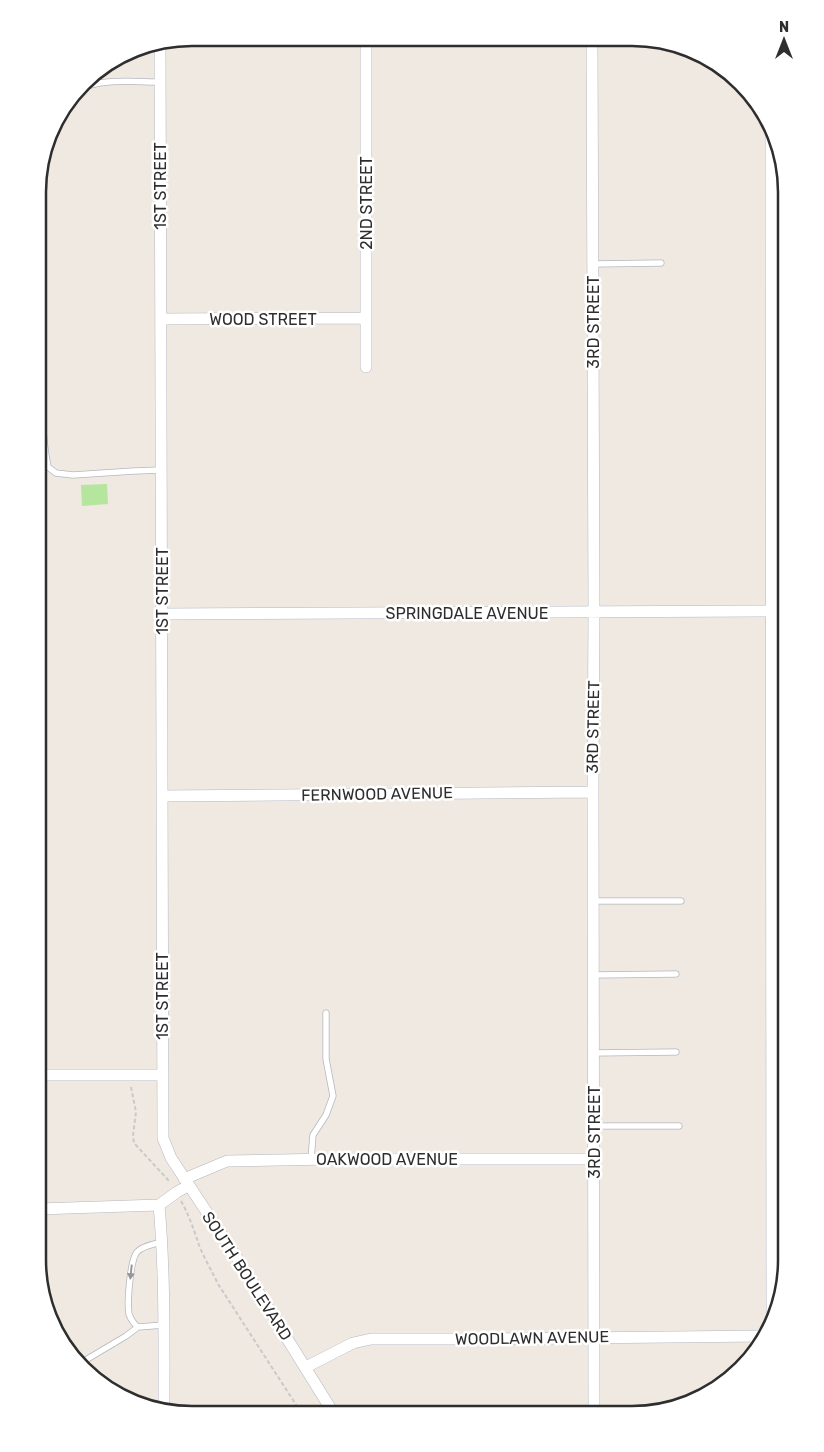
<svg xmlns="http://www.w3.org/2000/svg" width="824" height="1452" font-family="Rubik,sans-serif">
  <rect width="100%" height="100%" fill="#efe9e1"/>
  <!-- green -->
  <path fill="#b6e59e" d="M107,484L108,504L82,506L81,485Z"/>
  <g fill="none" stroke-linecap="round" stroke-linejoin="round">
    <!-- service casing -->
    <g stroke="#b4b7c1" stroke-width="7">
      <path id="service" d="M80,89C101,78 137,82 160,82
        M593,264L661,263
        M39,334L42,341C42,381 40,428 48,467L56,473L73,475L134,471L161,470
        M593,901H681
        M593,975L676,974
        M593,1053L676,1052
        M593,1126H679
        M311,1159L313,1135L326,1115L333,1096L326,1059V1013
        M138,1327C134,1324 131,1320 129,1314C127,1304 130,1260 137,1252C142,1246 154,1244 162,1242
        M84,1361L126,1336L138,1327L164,1325"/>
    </g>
    <!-- minor casing -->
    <g stroke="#b4b7c1" stroke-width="12">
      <path id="minor" d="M366,39V367
        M592,40L594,612L593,792L594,1414
        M160,44L163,1138L171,1158L237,1258L334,1414
        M161,319L366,318
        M774,390L786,389
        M162,614L773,611
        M162,796L593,792
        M38,1075H163
        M184,1179L227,1161L330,1159H594
        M159,1205C165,1273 164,1341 164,1410
        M38,1209L159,1205L177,1192L188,1186
        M306,1367L353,1343L371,1339H474L765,1336"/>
    </g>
    <!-- tertiary casing -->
    <g stroke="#b4b7c1" stroke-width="16">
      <path id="tertiary" d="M773,135L774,1320"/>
    </g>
    <!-- path -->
    <path stroke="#c9c9c9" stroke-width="2" stroke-dasharray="4 2.5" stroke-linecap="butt" d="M131,1087L136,1112L133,1136L134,1143L170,1182
      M181,1201C189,1215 194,1230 199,1245C204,1258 212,1271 218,1284L302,1414"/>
    <!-- service -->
    <use href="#service" stroke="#fff" stroke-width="5.5"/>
    <!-- minor -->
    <use href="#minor" stroke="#fff" stroke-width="11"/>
    <!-- tertiary -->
    <use href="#tertiary" stroke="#fff" stroke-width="15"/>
  </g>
  <!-- one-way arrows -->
  <defs><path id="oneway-solid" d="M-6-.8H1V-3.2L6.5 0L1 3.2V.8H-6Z" transform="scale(1.25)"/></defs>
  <use fill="#969696" href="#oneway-solid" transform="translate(131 1272) rotate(96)"/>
  <g text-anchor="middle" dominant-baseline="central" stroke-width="5" stroke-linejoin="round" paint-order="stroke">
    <!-- street labels -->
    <g font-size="16" fill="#2e2e2e" stroke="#fff">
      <text transform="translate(160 186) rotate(-90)">1ST STREET</text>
      <text transform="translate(366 203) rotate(-90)">2ND STREET</text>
      <text x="263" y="319">WOOD STREET</text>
      <text transform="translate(593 322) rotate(-90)">3RD STREET</text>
      <text transform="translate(162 591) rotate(-90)">1ST STREET</text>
      <text x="467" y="613">SPRINGDALE AVENUE</text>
      <text transform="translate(593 727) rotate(-89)">3RD STREET</text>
      <text transform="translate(377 794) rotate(-1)">FERNWOOD AVENUE</text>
      <text transform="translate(162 996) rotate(-90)">1ST STREET</text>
      <text transform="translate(594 1132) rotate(-90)">3RD STREET</text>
      <text x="387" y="1159">OAKWOOD AVENUE</text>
      <text transform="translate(247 1276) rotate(57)">SOUTH BOULEVARD</text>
      <text transform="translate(532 1338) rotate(-1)">WOODLAWN AVENUE</text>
    </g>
  </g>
  <!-- crop -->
  <path d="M0 0H824V1452H0ZM192 46H632A146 146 0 0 1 778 192V1260A146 146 0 0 1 632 1406H192A146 146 0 0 1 46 1260V192A146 146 0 0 1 192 46Z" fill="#fff" fill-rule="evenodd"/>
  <path fill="none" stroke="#2e2e2e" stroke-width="2.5" d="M192 46H632A146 146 0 0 1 778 192V1260A146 146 0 0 1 632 1406H192A146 146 0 0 1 46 1260V192A146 146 0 0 1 192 46Z"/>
  <!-- north arrow -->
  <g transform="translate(784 40)" stroke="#ffffff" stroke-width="4" paint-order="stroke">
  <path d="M0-4L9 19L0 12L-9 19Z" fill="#2e2e2e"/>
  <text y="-8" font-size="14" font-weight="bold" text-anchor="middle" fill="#2e2e2e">N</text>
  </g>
</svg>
